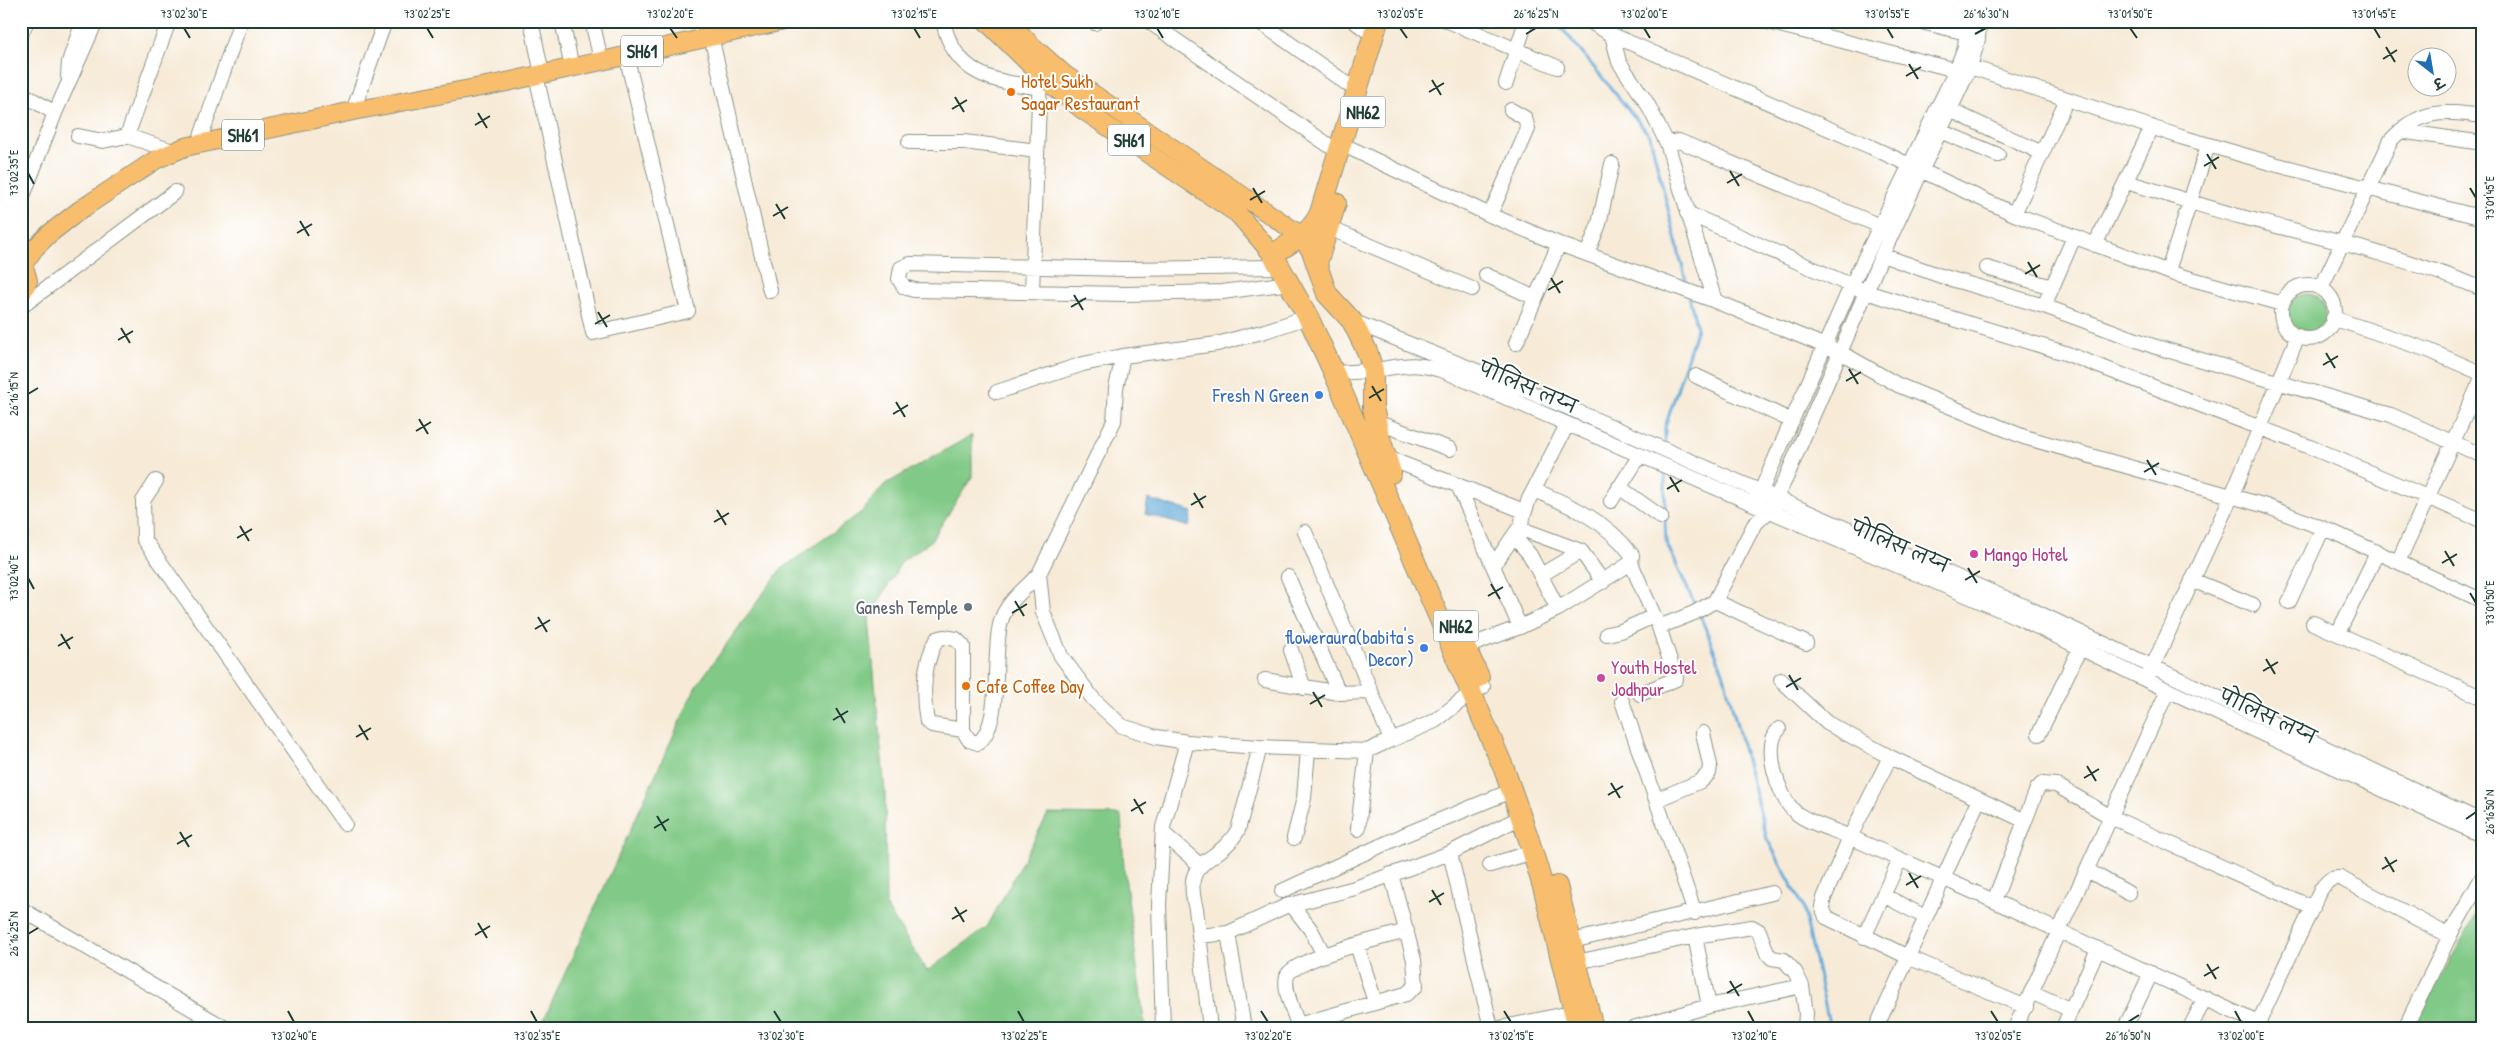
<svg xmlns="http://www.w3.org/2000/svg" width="2504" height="1049" font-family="'Patrick Hand','Playpen Sans Deva',sans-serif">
  <rect width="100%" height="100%" fill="#fff"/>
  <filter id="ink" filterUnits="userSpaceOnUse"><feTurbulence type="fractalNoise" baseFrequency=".02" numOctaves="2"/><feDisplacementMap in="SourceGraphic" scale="10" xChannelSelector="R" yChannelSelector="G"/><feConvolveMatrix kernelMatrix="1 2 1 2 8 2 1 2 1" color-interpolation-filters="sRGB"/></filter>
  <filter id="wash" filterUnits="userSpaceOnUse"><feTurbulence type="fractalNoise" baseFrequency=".0096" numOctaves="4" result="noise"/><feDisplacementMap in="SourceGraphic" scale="20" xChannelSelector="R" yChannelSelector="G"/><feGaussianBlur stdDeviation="1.12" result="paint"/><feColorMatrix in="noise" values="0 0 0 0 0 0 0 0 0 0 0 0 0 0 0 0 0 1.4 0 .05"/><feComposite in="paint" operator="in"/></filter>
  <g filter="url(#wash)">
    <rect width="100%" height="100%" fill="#f7ebd8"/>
    <!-- green -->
    <path fill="#81c986" stroke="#50835d" d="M2288 313a19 19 0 1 1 38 0a19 19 0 1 1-38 0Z
      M972,435V477L931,541L902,561L869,619L885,792L886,906L927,971L987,927L1048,814L1121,815L1124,868L1145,1028H540L695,688L780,570L863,511L884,485Z
      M2483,902V1028H2412Z"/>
    <!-- water -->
    <path fill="#63aad9" stroke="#417486" d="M1148,499L1192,512L1189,527L1145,514Z"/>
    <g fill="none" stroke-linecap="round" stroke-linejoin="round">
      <!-- stream -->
      <path stroke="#63aad9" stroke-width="3" d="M1556,21L1650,136L1687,285
        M1665,446V427L1697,328L1689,296
        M1665,470V514
        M1665,520L1666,542L1696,607
        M1700,615L1723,672L1767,839L1803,906L1830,1028"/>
    </g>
  </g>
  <g filter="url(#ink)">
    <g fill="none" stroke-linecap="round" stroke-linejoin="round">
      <!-- minor casing -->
      <g stroke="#8b9486" stroke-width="16">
        <path id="minor" d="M531,21L542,74
          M562,21L572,68
          M592,21L601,60
          M943,21C954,74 992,82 1038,87
          M1148,21L1340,153
          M1258,21L1356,90
          M1354,21L1374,36
          M1448,21L1557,67
          M1589,21L1612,35
          M1764,21L1956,70
          M1917,21L1967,33
          M1095,23L1096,21
          M21,34L27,21
          M711,36L770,291
          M1962,64L2181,137L2274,164L2483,218
          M536,75L593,333L688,311L626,55
          M68,76L69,62L83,21
          M1506,83L1526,21
          M21,93L55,113
          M1950,110L2042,153
          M353,111L385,21
          M1940,131L1998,155
          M2400,131L2483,143
          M78,136L103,141L127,136L173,151
          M127,136L169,21
          M909,142H964L1037,151
          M1667,143L1679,141L1880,226
          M198,145L241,21
          M1352,149L1490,215L1559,244L1715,301L1840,352L1898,385L2024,437L2266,506L2335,533L2483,601
          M2126,182C2165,193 2203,207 2242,217C2323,238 2405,257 2483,289
          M21,201L55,113L96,21
          M1687,213L1866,292L2065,353L2310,447L2483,521
          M2014,214L2067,99
          M1490,215L1528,129L1525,118L1511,110
          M1329,228L1472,289
          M2095,245L2152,127
          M1587,254L1599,224L1612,164
          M1882,255L1941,276L2044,306L2153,346L2391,415L2483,456
          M1281,267L1125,269L910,264L901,268L899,279L904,287L914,290L1125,294L1222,292L1289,283
          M1987,268L2052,287
          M2168,271L2208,145
          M1486,275L1535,298
          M2281 312a27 27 0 1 1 54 0a27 27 0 1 1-54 0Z
          M2321,288L2391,140C2422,108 2441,111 2483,116
          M1032,291L1040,74
          M1715,301L1667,143L1647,103L1619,62L1612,35L1871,147L2014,214L2174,274L2282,304
          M2044,306L2074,237
          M21,307L175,192
          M2333,318L2428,350L2483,374
          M1352,321L1569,408L2026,607L2483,822
          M1516,343L1559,244
          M1334,373C1347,372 1361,372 1374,370C1403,366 1414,361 1444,371L2017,617L2146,680L2483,836
          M1696,376L1792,421
          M997,392L1083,364L1123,356L1217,344L1265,331L1308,317
          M1376,422L1450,449
          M1385,457L1524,511
          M156,481L143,501L144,539L345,824
          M1458,485L1493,566
          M1619,487L1661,517
          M1534,490C1572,506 1607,521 1632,555L1631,563
          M1757,500L1851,286L1956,70L1965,47L1967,21
          M1611,501L1640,455
          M1522,520L1529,499L1567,425
          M1514,536L1530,555L1558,609
          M2398,562L2483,376
          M1039,574L1114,421L1116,388L1123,356
          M1541,575L1581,551
          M1288,577L1339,693
          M2192,580L2253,605
          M1715,601L1806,643
          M2289,602L2323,528
          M2313,623L2483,698
          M1520,627L1493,566L1519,528L1581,551L1603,582
          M2338,633L2377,553
          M1607,634L1621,631L1654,616
          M1466,647L1520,627L1558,609L1631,563L1659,627L1694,613L1715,601L1754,525L1769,511L1786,478L1882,255L1970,67L1978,39L1979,21
          M1291,650L1304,688
          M2149,674L2232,495L2298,336
          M1265,680L1339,693L1370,692
          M1781,680L1827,723L1890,757
          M1640,694L1676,679L1659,627
          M1622,701L1695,913
          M1779,729C1762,745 1778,796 1794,811C1805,822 1835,830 1850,837L1824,898L1822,906L1826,917L1908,957L2026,1007
          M963,730L932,725L927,722C922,695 923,664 937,639L944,637L956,639L963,646V730L969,740L978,743C1004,723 991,647 1002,618C1008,601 1027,587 1039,574L1043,612L1061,656L1094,700L1122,726L1156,737L1187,742L1260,747L1367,751L1391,740L1305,532
          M2039,734L2080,648
          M1391,740L1435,721L1471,693L1483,687
          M1656,800L1701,781L1709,773L1710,765L1703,733
          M1358,829L1367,751
          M1163,833L1201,866
          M1294,838L1304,798L1308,750
          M1450,853L1491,1028
          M1490,865L1533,852
          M2087,870L2128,893
          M1282,891L1404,835L1511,791
          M1883,895L1925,917
          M1994,901L2025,821
          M1291,904L1311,930L1324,955
          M21,909L225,1028
          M1199,936L1228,933
          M1864,937L1900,859
          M1572,941L1772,893
          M1357,945L1375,1002
          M1577,962L1695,936L1752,927L1759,931L1767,953L1772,958L1784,960L1795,972L1802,986L1709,1006L1695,936
          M1802,986L1806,1013L1805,1028
          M2031,992L2071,1010
          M2258,1023L1994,901L1850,837L1890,757L2025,821L2037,789L2042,784L2056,785L2111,817L2313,908
          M1298,1025C1294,1012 1283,990 1287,976C1291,960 1388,936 1407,931
          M1163,1028L1159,905L1163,827L1187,742
          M1210,1028L1196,909C1181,854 1217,867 1238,830L1260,747
          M1244,1028L1228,933L1286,906L1355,888L1450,853L1521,817
          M1299,1028L1298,1025L1406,994L1416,986L1414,960L1391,874
          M1500,1028L1575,1012
          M1633,1028L1709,1006
          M1876,1028L1979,799
          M2015,1028L2168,690
          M2063,1028L2098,949
          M2125,1028L2151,973
          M2190,1028L2205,998
          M2256,1028L2321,889C2327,882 2330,877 2340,878L2444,933L2452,929L2456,924L2483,876
          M2405,1028L2454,927"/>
      </g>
      <!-- major casing -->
      <g stroke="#8b9486" stroke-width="20">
        <path id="major" d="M986,21L1049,83L1083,110L1238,214L1273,255
          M1009,21L1031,45L1065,75L1303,237
          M21,266L25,270L28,281L21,295
          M22,266L34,249L49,234L80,210L157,159L185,147L353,111L502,83L783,21"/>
      </g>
      <!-- highway casing -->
      <g stroke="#8b9486" stroke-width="22">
        <path id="highway" d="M1378,21L1320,213C1310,235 1291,241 1273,255L1308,317L1334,373L1504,769L1528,837L1544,890L1578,1028
          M1303,237L1312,251L1327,294L1352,321L1367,351L1373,370V408L1379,435L1391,473
          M1317,263L1336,203
          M1453,621L1479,677
          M1557,886L1593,1028"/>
      </g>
      <!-- minor -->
      <use href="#minor" stroke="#fff" stroke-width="14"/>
      <!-- major -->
      <use href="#major" stroke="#f9be6d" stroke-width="18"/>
      <!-- highway -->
      <use href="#highway" stroke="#f9be6d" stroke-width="20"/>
    </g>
  </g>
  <!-- ticks -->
  <path fill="none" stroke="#1f3d34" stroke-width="2" d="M184,28L190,38M427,28L433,38M670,28L677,38M914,28L920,38M1157,28L1163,38M1400,28L1407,38M1644,28L1650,38M1887,28L1893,38M2130,28L2137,38M2374,28L2380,38M1526,34L1536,28M1975,34L1986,28M2386,47L2395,62M2383,59L2397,50M1909,64L1918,79M1906,76L1921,67M1432,80L1441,95M1429,92L1444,83M955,97L964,112M952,109L967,100M478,113L487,128M475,125L490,116M2207,154L2216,169M2204,166L2219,157M1730,171L1739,186M28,173L34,184M1727,183L1742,174M1253,188L1262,203M2470,188L2476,198M1250,200L1265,191M776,204L785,219M773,216L788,207M300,221L309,236M297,233L312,224M2028,262L2037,277M2025,274L2040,265M1551,278L1560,293M1548,290L1563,281M1074,295L1083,310M1071,307L1086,298M598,312L607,327M595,324L610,315M121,328L130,343M118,340L133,331M2326,353L2335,368M2323,365L2338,356M1849,369L1858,384M1846,381L1861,372M1372,386L1381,401M28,394L38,388M1369,398L1384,389M896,402L905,417M893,414L908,405M419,419L428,434M416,431L431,422M2147,460L2156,475M2144,472L2159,463M1670,477L1679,492M1667,489L1682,480M1194,493L1203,508M1191,505L1206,496M717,510L726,525M714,522L729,513M240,526L249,541M237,538L252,529M2445,551L2454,566M2442,563L2457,554M1968,568L1977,583M28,578L34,589M1965,580L1980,571M1491,584L1500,599M2470,593L2476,603M1488,596L1503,587M1015,601L1024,616M1012,613L1027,604M538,617L547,632M535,629L550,620M61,634L70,649M58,646L73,637M2266,659L2275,674M2263,671L2278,662M1789,675L1798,690M1786,687L1801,678M1313,692L1322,707M1310,704L1325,695M836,708L845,723M833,720L848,711M359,725L368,740M356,737L371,728M2087,766L2096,781M2084,778L2099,769M1611,783L1620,798M1608,795L1623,786M1134,799L1143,814M1131,811L1146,802M657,816L666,831M2466,819L2476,812M654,828L669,819M180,832L189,847M177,844L192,835M2385,857L2394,872M2382,869L2397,860M1909,873L1918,888M1906,885L1921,876M1432,890L1441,905M1429,902L1444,893M955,907L964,922M952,919L967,910M478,923L487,938M28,934L38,928M475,935L490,926M2207,964L2216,979M2204,976L2219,967M1730,981L1739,996M1727,993L1742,984M288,1011L294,1022M531,1011L537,1022M774,1011L781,1022M1018,1011L1024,1022M1261,1011L1268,1022M1504,1011L1511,1022M1748,1011L1754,1022M1991,1011L1998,1022M2235,1011L2241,1022M2128,1022L2139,1015"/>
  <!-- markers -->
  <g fill="#e8710a" stroke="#fff" stroke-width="2">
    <circle cx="1011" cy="92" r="5"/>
    <circle cx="966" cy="686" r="5"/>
  </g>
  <g fill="#3f7fe0" stroke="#fff" stroke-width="2">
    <circle cx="1319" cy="395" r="5"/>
    <circle cx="1424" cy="648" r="5"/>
  </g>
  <g fill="#d1479c" stroke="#fff" stroke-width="2">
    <circle cx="1974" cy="554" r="5"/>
    <circle cx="1601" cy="678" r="5"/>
  </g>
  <circle fill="#6b7280" stroke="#fff" stroke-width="2" cx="968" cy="607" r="5"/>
  <g text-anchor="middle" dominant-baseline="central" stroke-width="4" stroke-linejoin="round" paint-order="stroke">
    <!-- shield labels -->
    <g fill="#fff" stroke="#627771" stroke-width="1">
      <rect x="621" y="35.5" width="42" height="31" rx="4"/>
      <rect x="1340.5" y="96.5" width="45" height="31" rx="4"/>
      <rect x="222" y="119.5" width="42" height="31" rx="4"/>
      <rect x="1108" y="124.5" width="42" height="31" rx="4"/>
      <rect x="1433.5" y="610.5" width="45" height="31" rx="4"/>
    </g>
    <g font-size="18" font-weight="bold" fill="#1f3d34">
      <text x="642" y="51">SH61</text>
      <text x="1363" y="112">NH62</text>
      <text x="243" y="135">SH61</text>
      <text x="1129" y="140">SH61</text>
      <text x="1456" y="626">NH62</text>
    </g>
    <!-- food labels -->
    <g font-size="19" fill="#c56008" stroke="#fff" text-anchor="start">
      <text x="1021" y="81">Hotel Sukh<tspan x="1021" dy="22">Sagar Restaurant</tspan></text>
      <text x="976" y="686">Cafe Coffee Day</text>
    </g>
    <!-- street labels -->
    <g font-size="19" fill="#1f3d34" stroke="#fff">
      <text transform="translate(1528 387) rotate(23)">पोलिस लय्न</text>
      <text transform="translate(1900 546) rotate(23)">पोलिस लय्न</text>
      <text transform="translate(2268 716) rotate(25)">पोलिस लय्न</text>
    </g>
    <!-- shop labels -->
    <g font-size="19" fill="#366cbe" stroke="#fff" text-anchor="end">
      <text x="1309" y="395">Fresh N Green</text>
      <text x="1414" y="637">floweraura(babita's<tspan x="1414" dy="22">Decor)</tspan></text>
    </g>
    <!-- hotel labels -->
    <g font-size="19" fill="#b23c85" stroke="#fff" text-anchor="start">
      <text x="1984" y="554">Mango Hotel</text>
      <text x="1611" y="667">Youth Hostel<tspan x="1611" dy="22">Jodhpur</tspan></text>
    </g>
    <!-- worship labels -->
    <g font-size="19" fill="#5b616d" stroke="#fff" text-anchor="end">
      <text x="958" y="607">Ganesh Temple</text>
    </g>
  </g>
  <!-- margin -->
  <rect width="2504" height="1049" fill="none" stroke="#fff" stroke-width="55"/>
  <!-- north arrow -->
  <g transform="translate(2432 72) rotate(149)"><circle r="24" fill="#ffffff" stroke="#a5b1ae"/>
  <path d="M0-4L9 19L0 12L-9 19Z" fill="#1f6fb2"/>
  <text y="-8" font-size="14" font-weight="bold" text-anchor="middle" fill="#1f3d34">उ</text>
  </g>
  <rect x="28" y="28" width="2448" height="994" fill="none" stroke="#1f3d34" stroke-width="2"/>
  <g font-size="12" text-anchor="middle" fill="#1f3d34">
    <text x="184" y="18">73°02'30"E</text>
    <text x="427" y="18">73°02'25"E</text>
    <text x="670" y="18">73°02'20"E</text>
    <text x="914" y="18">73°02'15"E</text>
    <text x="1157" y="18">73°02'10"E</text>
    <text x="1400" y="18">73°02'05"E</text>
    <text x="1536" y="18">26°16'25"N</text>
    <text x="1644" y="18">73°02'00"E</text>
    <text x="1887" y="18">73°01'55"E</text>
    <text x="1986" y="18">26°16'30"N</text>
    <text x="2130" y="18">73°01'50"E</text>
    <text x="2374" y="18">73°01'45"E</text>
    <text transform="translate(14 173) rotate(-90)" y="4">73°02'35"E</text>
    <text transform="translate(2490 198) rotate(-90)" y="4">73°01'45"E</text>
    <text transform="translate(14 394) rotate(-90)" y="4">26°16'15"N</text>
    <text transform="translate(14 578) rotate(-90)" y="4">73°02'40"E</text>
    <text transform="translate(2490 603) rotate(-90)" y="4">73°01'50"E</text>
    <text transform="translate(2490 812) rotate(-90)" y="4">26°16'50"N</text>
    <text transform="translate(14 934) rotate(-90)" y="4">26°16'25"N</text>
    <text x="294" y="1040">73°02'40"E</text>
    <text x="537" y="1040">73°02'35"E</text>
    <text x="781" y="1040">73°02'30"E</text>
    <text x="1024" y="1040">73°02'25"E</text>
    <text x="1268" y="1040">73°02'20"E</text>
    <text x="1511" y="1040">73°02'15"E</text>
    <text x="1754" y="1040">73°02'10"E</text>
    <text x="1998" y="1040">73°02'05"E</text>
    <text x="2128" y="1040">26°16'50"N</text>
    <text x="2241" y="1040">73°02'00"E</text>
  </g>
</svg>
